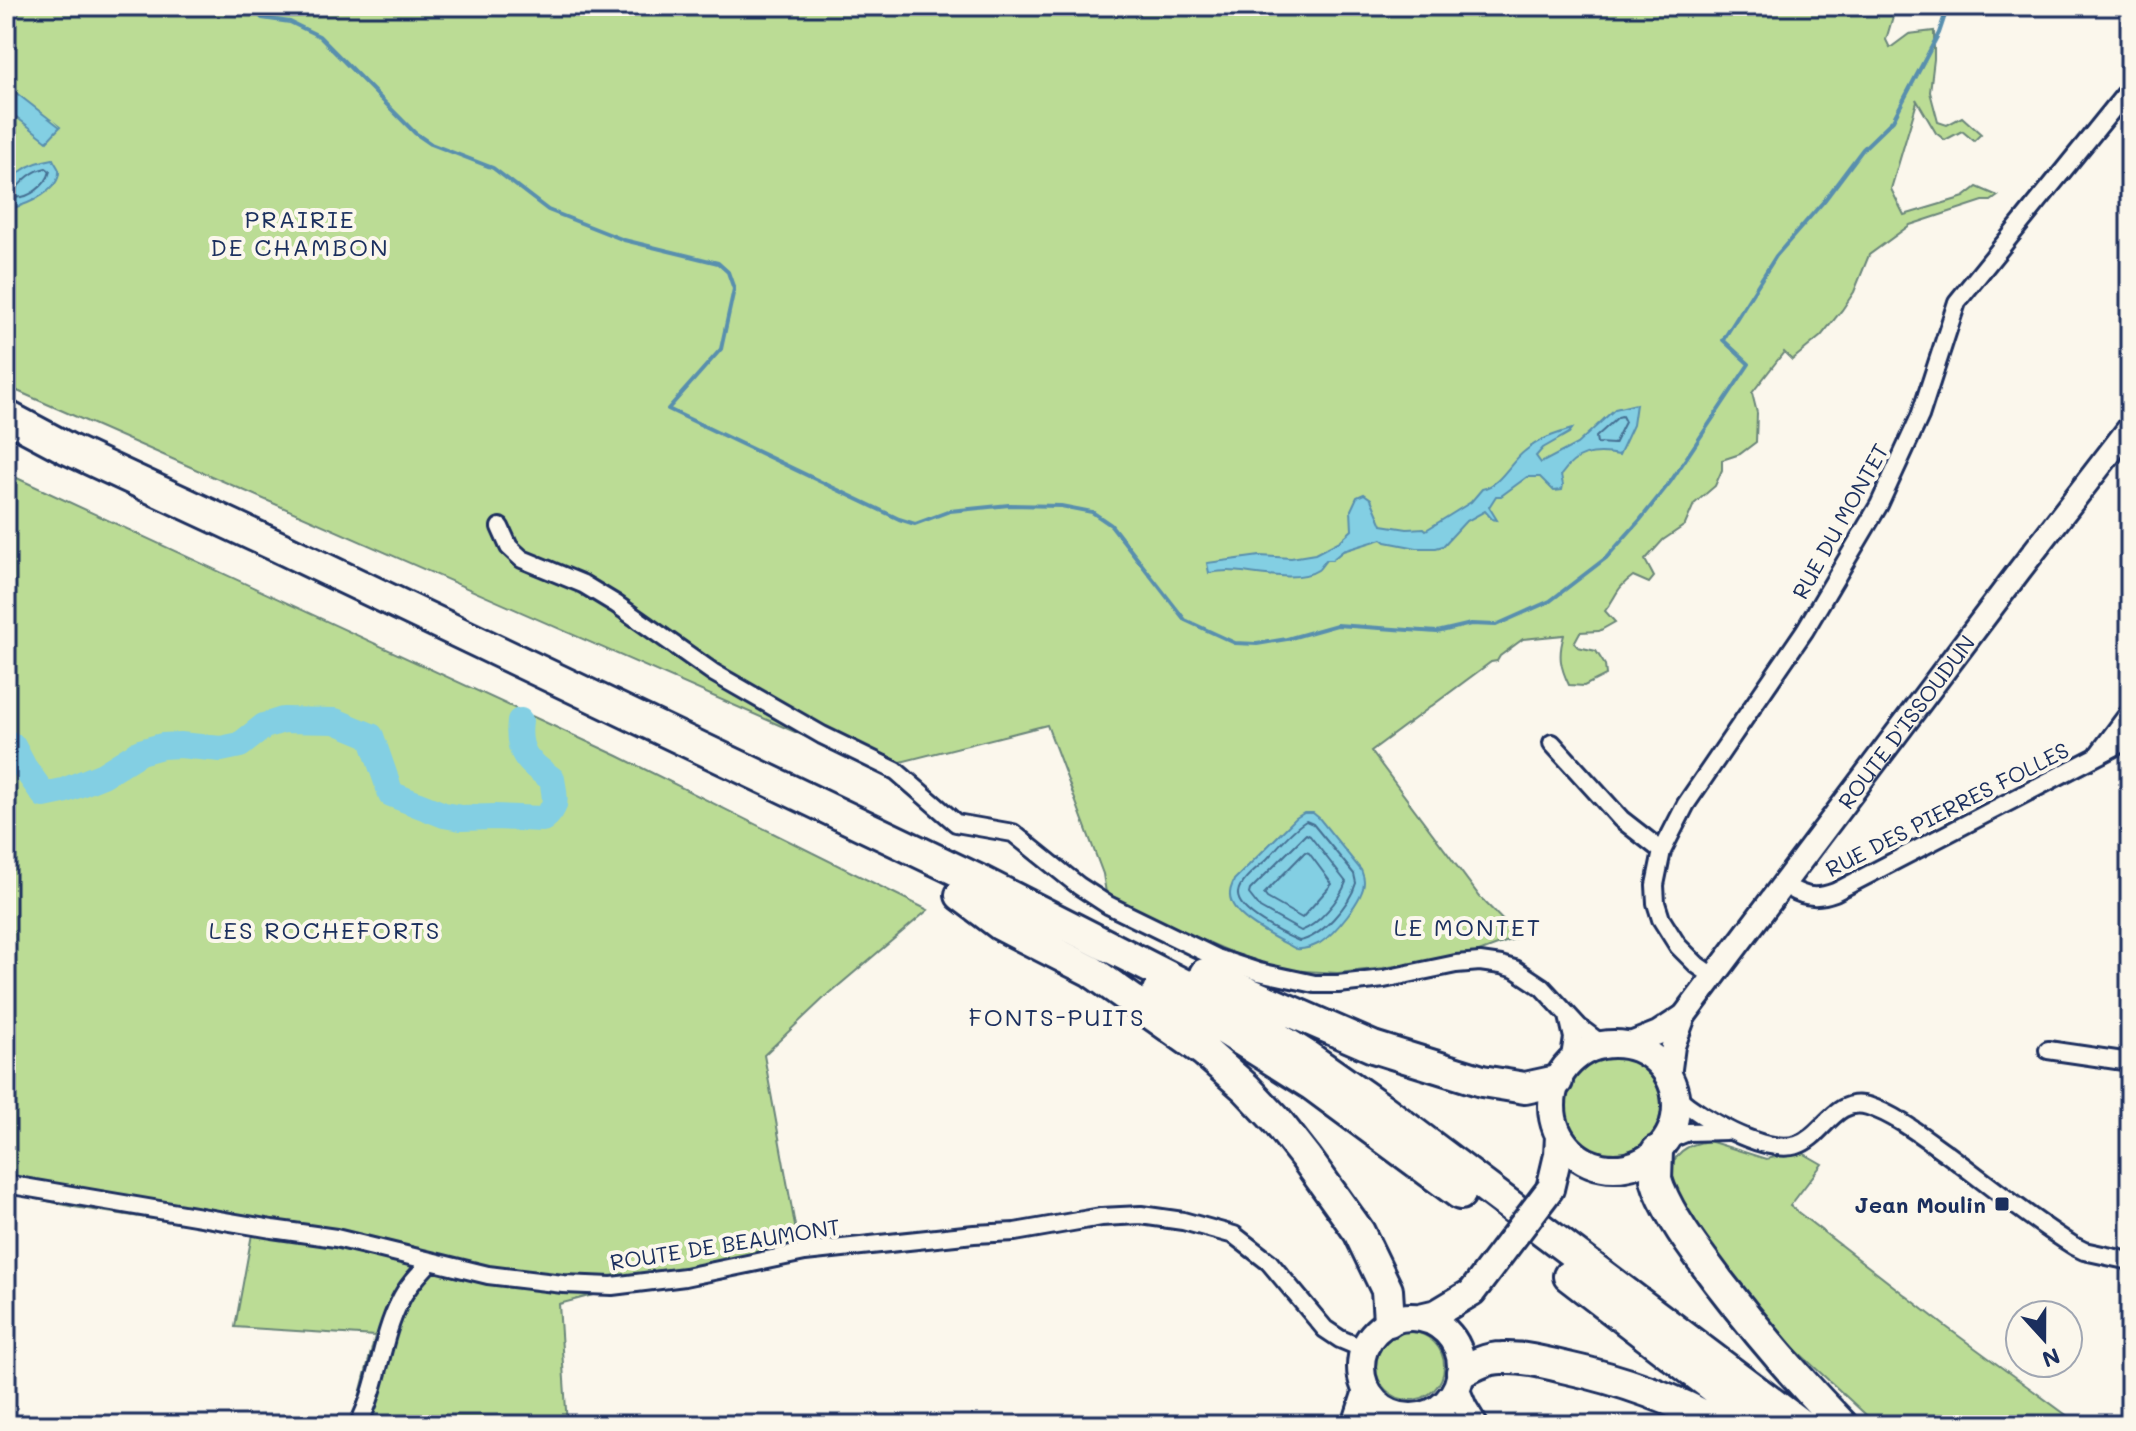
<svg xmlns="http://www.w3.org/2000/svg" width="2136" height="1431" font-family="Mali,sans-serif">
  <rect width="100%" height="100%" fill="#fbf7ec"/>
  <filter id="ink" filterUnits="userSpaceOnUse"><feTurbulence type="fractalNoise" baseFrequency=".0125" numOctaves="2"/><feDisplacementMap in="SourceGraphic" scale="16" xChannelSelector="R" yChannelSelector="G"/><feConvolveMatrix kernelMatrix="1 2 1 2 8 2 1 2 1" color-interpolation-filters="sRGB"/></filter>
  <g filter="url(#ink)">
    <!-- green -->
    <path fill="#bbdc95" stroke="#6b867a" stroke-width="2" d="M6,6H1896L1886,40L1890,48L1909,34L1934,31V59L1930,92L1938,122L1947,125L1962,117L1981,134L1974,141L1962,131L1945,140L1936,133L1916,99L1917,102L1891,189L1904,215L1964,197L1977,187L1998,196L1991,201H1983L1910,225L1869,255L1854,292L1842,310L1821,336L1792,360L1784,352L1752,393L1757,413L1756,442L1740,454L1722,460V470L1715,486L1694,504L1685,525L1663,540L1645,560L1654,577L1649,583L1633,576C1615,589 1617,596 1605,611L1615,622L1599,631L1580,632L1574,643L1578,647L1596,651L1605,665L1606,675L1584,686L1569,685C1560,667 1558,655 1564,635L1523,639L1500,656L1497,661L1491,662L1371,751L1480,897L1519,937L1476,953L1383,968L1338,973L1287,970L1238,955L1154,919L1106,893L1103,874L1047,725L877,768L6,386Z
      M6,473L618,756L928,910L824,998L764,1055L799,1248L687,1270L559,1304L567,1425H352L375,1336L235,1327L252,1234L74,1207L6,1192Z
      M1565 1106a48 48 0 1 1 96 0a48 48 0 1 1-96 0Z
      M1709,1141L1766,1159L1801,1152L1822,1164L1790,1206L1945,1326L2080,1425H1877L1784,1339L1708,1243L1669,1177C1672,1153 1687,1144 1709,1141Z
      M1376 1366a34 34 0 1 1 68 0a34 34 0 1 1-68 0Z"/>
    <!-- water -->
    <path fill="#83cfe3" stroke="#598fae" stroke-width="2" d="M6,85L60,127L47,141L6,109Z
      M53,159C54,162 58,167 59,170C61,190 27,205 12,208L6,198C12,172 28,163 53,159Z
      M1636,404L1633,425L1619,455C1594,450 1576,453 1561,475L1563,485L1562,490L1554,491L1540,477H1527L1501,496H1496L1489,507L1497,520L1492,519L1485,511L1465,522L1443,546L1436,548H1417L1386,542L1382,539L1343,551L1332,560H1326C1325,561 1319,570 1318,570C1297,584 1251,571 1228,571C1222,571 1215,572 1209,573L1207,563L1260,556L1291,558L1315,554L1340,541L1352,530L1351,510L1357,497L1364,494L1371,499L1382,525L1407,529L1424,528L1426,530L1471,502L1482,489C1501,485 1510,462 1525,451C1539,439 1555,434 1572,429L1569,433L1543,448L1536,456L1541,463L1577,444L1615,409Z
      M1304,813H1313L1319,818L1361,870C1363,875 1364,877 1364,882C1364,899 1334,934 1320,943C1312,947 1305,950 1296,949C1278,939 1228,917 1230,893C1230,888 1233,884 1234,880L1296,818Z"/>
    <g fill="none" stroke-linecap="round" stroke-linejoin="round">
      <!-- shore -->
      <path stroke="#456f93" stroke-width="2" d="M46,168L50,171C47,185 28,200 13,197V192C23,181 31,171 46,168Z
        M1622,416L1625,422L1614,444L1597,443L1596,437L1618,417Z
        M1306,821L1313,824L1354,874L1356,883C1350,904 1321,938 1299,941C1285,935 1236,912 1238,893C1239,881 1257,868 1266,860C1278,847 1291,830 1306,821Z
        M1306,834L1310,836L1346,882C1340,899 1318,925 1301,931L1260,908L1249,894L1250,890Z
        M1305,852L1309,853L1332,884L1302,918L1267,898L1264,894Z"/>
      <!-- stream -->
      <path stroke="#598fae" stroke-width="4" d="M252,6L262,18L290,22L319,36L415,133L431,144L493,168L548,210L624,240L718,263L728,272L734,289L721,349L668,409L899,519L915,524L950,511L1009,505L1061,506L1092,512L1111,525L1185,620L1235,643L1257,644L1287,639L1337,625L1437,632L1471,624L1496,625L1550,601L1606,558L1640,520L1671,481L1749,364L1723,340L1776,256L1824,201L1863,149L1893,120L1939,33L1948,6"/>
      <!-- river -->
      <path stroke="#83cfe3" stroke-width="26" d="M6,742L13,746L24,767L44,795L63,791L103,775L140,752L162,746L180,745L221,749L240,745L264,726L283,720L335,721L371,736L391,794L444,815L461,818L494,817L543,819C559,806 555,798 552,779C528,762 516,753 520,721"/>
      <!-- street casing -->
      <g stroke="#1b2f5e" stroke-width="22">
        <path id="street" d="M500,527L509,547L522,559L583,584L616,604L714,673L822,735L896,771L956,823L1013,833L1079,886L1108,905L1217,958L1259,972L1315,984H1338L1384,979L1456,964L1480,962L1501,965L1515,969L1542,987L1579,1027L1603,1045
          M1552,743L1621,819L1662,851
          M2098,754L2130,711
          M1783,884C1801,896 1814,900 1835,892L2130,739
          M1714,977L1697,965L1678,946L1661,919L1656,903L1655,885L1662,851L1686,804L1805,630L1879,505L1920,416L1957,302L2130,88
          M1568,1016L1573,1038L1569,1063
          M2048,1050L2130,1062
          M1676,1096C1700,1117 1764,1155 1797,1145C1823,1137 1835,1096 1868,1106C1896,1115 1922,1136 1946,1153C1988,1184 2029,1218 2074,1246L2084,1251L2130,1261
          M1666,1141L1688,1132L1726,1131
          M6,1184L272,1229L336,1238L488,1275L563,1284L612,1286L685,1277L805,1252L974,1234L1015,1232L1101,1217L1141,1215L1183,1221L1234,1235L1269,1262L1325,1329L1340,1339L1364,1349
          M358,1425C379,1386 380,1340 400,1301C407,1286 420,1273 431,1261"/>
      </g>
      <!-- secondary casing -->
      <g stroke="#1b2f5e" stroke-width="28">
        <g id="secondary">
          <path id="s1" d="M1628,1045L1658,1033L1684,1016L2019,571L2130,427"/>
          <path d="M1669,1076L1673,1046L1684,1016"/>
          <path d="M1457,1388L1465,1407L1476,1425"/>
          <path d="M1427,1415L1441,1417L1452,1425"/>
        </g>
      </g>
      <!-- primary casing -->
      <g stroke="#1b2f5e" stroke-width="32">
        <path id="primary" d="M1552 1106a62 62 0 1 1 124 0a62 62 0 1 1-124 0Z
          M1550,1189L1558,1155L1559,1136
          M1361 1367a50 50 0 1 1 100 0a50 50 0 1 1-100 0Z
          M1420,1317L1437,1313L1472,1292
          M1356,1425L1367,1391"/>
      </g>
      <!-- highway casing -->
      <g stroke="#1b2f5e" stroke-width="36">
        <path id="highway" d="M6,416L68,449L279,547L982,882L1226,1006L1305,1055L1382,1109L1801,1425
          M961,895L1001,925L1091,971L1204,1051L1246,1088L1277,1121L1306,1158L1359,1232L1387,1290L1389,1321
          M1205,974L1373,1047L1482,1081L1525,1088L1557,1081
          M1158,992L1224,1029L1311,1084L1460,1194
          M1657,1151L1656,1179L1659,1188C1673,1222 1696,1251 1718,1281C1757,1332 1797,1379 1842,1425
          M1569,1276L1763,1425
          M1462,1372C1474,1365 1487,1358 1502,1358C1523,1357 1543,1362 1563,1367C1618,1379 1671,1396 1720,1425"/>
      </g>
      <!-- street -->
      <use href="#street" stroke="#fbf7ec" stroke-width="16"/>
      <!-- secondary -->
      <use href="#secondary" stroke="#fbf7ec" stroke-width="22"/>
      <!-- primary -->
      <use href="#primary" stroke="#fbf7ec" stroke-width="26"/>
      <!-- highway -->
      <use href="#highway" stroke="#fbf7ec" stroke-width="30"/>
      <!-- primary-bridge casing -->
      <g stroke="#1b2f5e" stroke-width="32" stroke-linecap="butt">
        <path id="primary-bridge" d="M1472,1292L1550,1189"/>
      </g>
      <!-- primary-bridge -->
      <use href="#primary-bridge" stroke="#fbf7ec" stroke-width="26"/>
    </g>
  </g>
  <!-- markers -->
  <rect fill="#1b2f5e" stroke="#fbf7ec" stroke-width="3" x="1994" y="1196" width="16" height="16" rx="4"/>
  <g text-anchor="middle" dominant-baseline="central" stroke-width="8" stroke-linejoin="round" paint-order="stroke">
    <!-- street labels -->
    <g font-size="22" fill="#1b2f5e" stroke="#fbf7ec">
      <text transform="translate(1840 521) rotate(-61)">RUE DU MONTET</text>
      <text stroke="none"><textPath href="#s1" startOffset="432">ROUTE D'ISSOUDUN</textPath></text>
      <text transform="translate(1947 809) rotate(-27)">RUE DES PIERRES FOLLES</text>
      <text transform="translate(725 1244) rotate(-9)">ROUTE DE BEAUMONT</text>
    </g>
    <!-- poi labels -->
    <g font-size="22" font-weight="bold" fill="#1b2f5e" stroke="#fbf7ec" text-anchor="end">
      <text x="1986" y="1204">Jean Moulin</text>
    </g>
    <!-- neighbourhood labels -->
    <g font-size="24" letter-spacing="2" fill="#1b2f5e" stroke="#fbf7ec">
      <text x="300" y="218">PRAIRIE<tspan x="300" dy="28">DE CHAMBON</tspan></text>
      <text x="1468" y="926">LE MONTET</text>
      <text x="325" y="929">LES ROCHEFORTS</text>
      <text x="1057" y="1016">FONTS-PUITS</text>
    </g>
  </g>
  <!-- margin -->
  <rect width="2136" height="1431" fill="none" stroke="#fbf7ec" stroke-width="32"/>
  <rect x="16" y="16" width="2104" height="1399" fill="none" stroke="#1b2f5e" stroke-width="3" filter="url(#ink)"/>
  <!-- north arrow -->
  <g transform="translate(2044 1339) rotate(159)"><circle r="38" fill="#fbf7ec" stroke="#a1a7b3" stroke-width="2"/>
  <path d="M0-6L14 30L0 20L-14 30Z" fill="#1b2f5e"/>
  <text y="-12" font-size="22" font-weight="bold" text-anchor="middle" fill="#1b2f5e">N</text>
  </g>
</svg>
